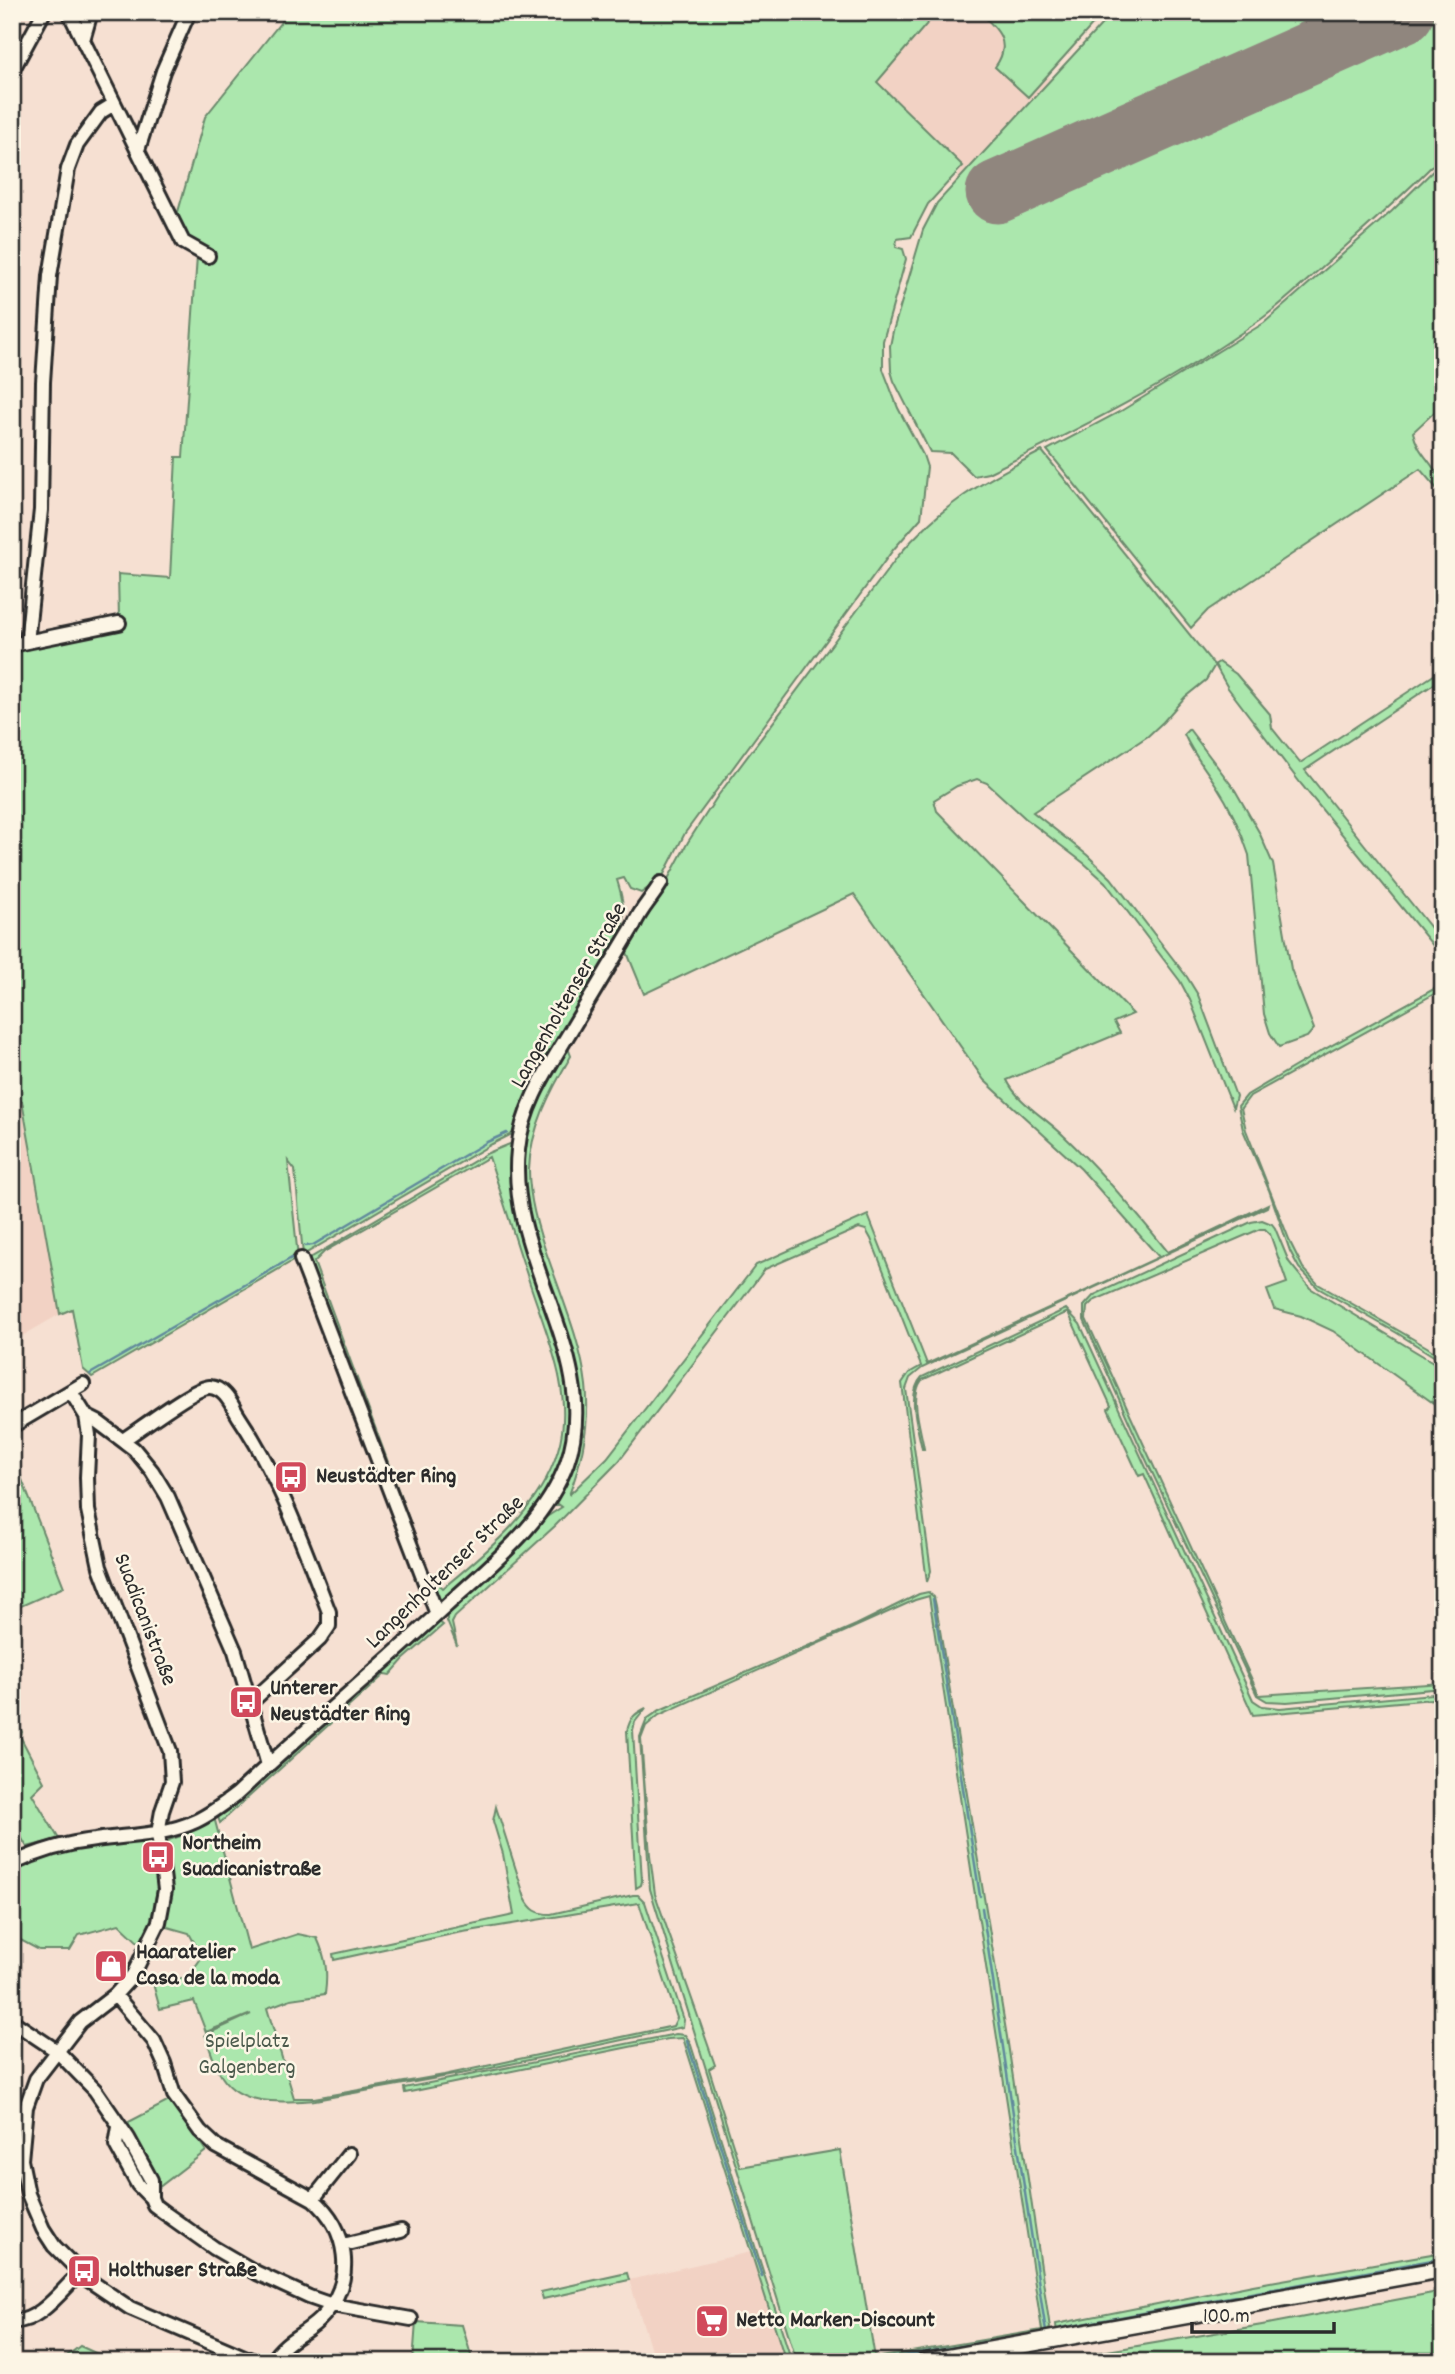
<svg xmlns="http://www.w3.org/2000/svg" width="1455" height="2374" font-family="Dekko,sans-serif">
  <rect width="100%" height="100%" fill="#f6e0d2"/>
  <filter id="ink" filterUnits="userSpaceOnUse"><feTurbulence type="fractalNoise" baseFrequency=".0143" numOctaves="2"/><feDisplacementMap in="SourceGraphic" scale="14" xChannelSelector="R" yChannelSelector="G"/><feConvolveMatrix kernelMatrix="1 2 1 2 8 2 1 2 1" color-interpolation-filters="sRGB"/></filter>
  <g filter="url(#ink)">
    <!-- built -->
    <path fill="#f2d2c4" d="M937,12H979L1076,102L1443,12L927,231L963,166L876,82Z
      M22,1100L60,1314L12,1342V1102Z
      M751,2252L786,2362H655L629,2280Z"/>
    <!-- green -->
    <path fill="#abe7ad" stroke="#6b896c" stroke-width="2" fill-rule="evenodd" d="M289,12H937L877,82L963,166L928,204L911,237L897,239L896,247L903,249L906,259L883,341V369L898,408L923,455L927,467L921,518L893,550L685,833L662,878L641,893L630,889L624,878L617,880C623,899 626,914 621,934L535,1077L522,1106L514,1133L492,1144L303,1255L295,1170L288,1161L298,1258L92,1377L83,1369L72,1309L60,1314L22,1101L12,1102V1084L18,1077L12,1045V650L119,620L118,574L170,578L176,457H183L198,242L185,237L176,219L205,117Z
      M979,12H1104L1028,97L995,67C1013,43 997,28 979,12Z
      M1113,12H1443V155C1407,192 1368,226 1330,260C1306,281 1283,304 1257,322C1173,382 1081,428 988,473L974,476L951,453L930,452L894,381L891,371L890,346L893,331L923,230L937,203Z
      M1443,161V404L1413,432C1418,458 1443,467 1443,496L1420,469L1208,610L1191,628L1047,450L1121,411L1264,323L1392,211Z
      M1042,451L1214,665L1219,662L1236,674L1270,714L1272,728L1300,763L1443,669V678L1305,770L1443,943V958L1301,784L1228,688L1215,665L1206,680L1185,697L1163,722L1148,736L1033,812L1087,855L1111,878L1187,977L1198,995L1236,1096L1233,1108L1190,1000L1180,981L1105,882L1085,864L1025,818L987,783L977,779L957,786L934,800L937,811L1133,1014L1114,1022L1120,1033L1007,1080C1017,1102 1046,1118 1064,1136C1102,1172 1135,1211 1168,1252L1268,1204L1267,1207L922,1368L910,1378L906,1389L931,1571L927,1582L902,1383L909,1373L921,1366L871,1239L866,1230L859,1228L765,1269L619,1461L555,1526L455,1617L452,1623L457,1646L447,1621V1613L516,1551L545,1518L562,1507L558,1504L553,1507C614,1400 561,1339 533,1236C527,1210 520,1183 523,1156C527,1117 548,1082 568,1048L571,1056C551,1090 530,1129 529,1170C529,1201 539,1234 550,1263C582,1353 605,1401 569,1495L607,1458L756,1265L868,1215L927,1364L1159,1257L1081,1169L984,1080L854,894L644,994L626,950L648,916L688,842L717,797L898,556C942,504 983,481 1042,451Z
      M1189,729L1235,790L1259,832L1273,864L1291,969L1314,1029L1307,1037L1279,1047L1270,1033L1264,1014L1249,855C1241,831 1230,806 1216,785C1205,768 1192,753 1184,734Z
      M1443,984V988L1434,994L1250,1096L1241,1108L1246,1130L1291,1244L1303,1268L1318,1284L1427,1347L1443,1358V1362L1397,1333L1318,1288L1299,1268L1290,1251L1269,1190L1243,1130L1238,1106L1247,1095L1323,1050Z
      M512,1143C506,1198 518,1233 536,1283C548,1315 560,1347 567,1380C585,1482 509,1539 443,1600L434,1599L307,1260L488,1153ZM489,1157C503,1199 516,1242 530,1284C547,1336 575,1395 558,1450C541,1508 488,1551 443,1588L430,1576L314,1262L324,1252Z
      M1262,1220L1272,1224L1275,1228L1289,1262L1310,1288L1443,1368V1410L1333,1331L1301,1316L1274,1309L1267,1290L1287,1283L1270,1234L1265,1229H1260L1093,1301L1087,1307L1086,1319L1259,1695L1443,1683V1688L1287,1702L1267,1701L1257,1695L1142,1451L1084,1320V1306L1094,1295L1251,1222Z
      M1066,1309L1080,1324L1253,1700L1262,1706L1280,1708L1443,1693V1698L1253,1715L1144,1474L1139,1476L1108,1409L1111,1406L1068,1312L922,1380C909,1397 921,1429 924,1449H922C918,1428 906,1394 922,1377Z
      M12,1454L64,1587L12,1610Z
      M928,1592L934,1597L936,1606L1007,2037L1050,2328L1044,2336L896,2362H797L650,1889L640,1737L647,1719L660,1710L856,1625L919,1594ZM929,1596L1042,2330L875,2358L840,2150L740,2167L709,2069L715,2065L655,1894L650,1855L641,1739L646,1726L659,1715L915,1600Z
      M438,1621L443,1625L403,1660L390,1675L385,1674L220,1823L217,1814Z
      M646,1708L635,1722L633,1730L642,1881L641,1885L636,1888L627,1731C630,1718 634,1714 646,1708Z
      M12,1715L22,1732L20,1736L44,1782L32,1794L59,1839L27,1847L12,1822Z
      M496,1807L525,1898C531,1910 537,1914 551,1914L633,1895H638L645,1902L684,2020L683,2027L482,2070L315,2100C284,2102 241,2107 222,2077C214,2065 210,2048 205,2035L251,2014L206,2032L194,2001L160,2009L152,1980L187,1978L202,1957L189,1933L164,1926L169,1894L164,1846L169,1840L184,1835L189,1829L214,1817L249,1950L298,1934L317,1938C326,1958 328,1972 325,1994L291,1999L267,2008L294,2098H314L444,2075L673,2026L677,2018L639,1903L457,1933L334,1960L333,1954L514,1915L503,1854L493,1821Z
      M144,1841C170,1857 153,1924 141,1945L119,1924L79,1935L70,1950H39L17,1938L12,1939V1873C52,1848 99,1846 144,1841Z
      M676,2034L685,2035L690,2042L792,2362H786L683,2038L668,2039L405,2093L404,2088Z
      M171,2100L206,2151L158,2188L154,2177L123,2125Z
      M1443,2252V2265L1057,2335L1056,2324L1253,2285Z
      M627,2273L629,2280L543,2299L541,2292Z
      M1443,2291V2362H1042L1262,2325Z
      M416,2322L462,2325L473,2362H413Z
      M80,2346L115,2362H59Z"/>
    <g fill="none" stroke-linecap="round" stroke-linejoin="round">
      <!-- stream -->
      <path stroke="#61899b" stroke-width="2.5" d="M305,1246L313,1245L487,1142L507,1133
        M90,1374L295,1256
        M933,1599L980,1896
        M687,2041L762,2276
        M1061,2328L1443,2258
        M867,2362L1046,2332L982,1908"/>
      <!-- runway -->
      <path stroke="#90867e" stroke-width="63" d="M997,192L1403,12"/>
      <!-- minor casing -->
      <g stroke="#2b2b2b" stroke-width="18">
        <path id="minor" d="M69,12L183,242L208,256
          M83,40L91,12
          M12,71L44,12
          M138,150L163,71L189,12
          M27,642L41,510L43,382L50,276L68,169L77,145L101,112L114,104
          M12,645L119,623
          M301,1259L437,1614
          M71,1392L86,1416L98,1422L134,1449L152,1471L168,1497L235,1651L268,1765
          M86,1416L89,1435L87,1477L88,1510L100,1567L170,1751L172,1782L162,1811L158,1833L165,1890L159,1922L133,1975L115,1995L80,2022L36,2079L26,2107L21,2160L28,2194L43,2229L54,2246L87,2279L130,2308L256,2362
          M12,1426L83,1384
          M123,1440C139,1430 196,1386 210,1387C225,1388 232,1406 239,1417C280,1478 303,1545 329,1612V1626L320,1639L251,1702
          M12,1864C39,1851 66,1843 95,1840C129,1835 164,1836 196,1821C211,1814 224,1804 237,1794C305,1730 377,1670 445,1607C491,1564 545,1524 567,1463C604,1359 506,1258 518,1150C522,1104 551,1064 574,1025C594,992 614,958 634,925C639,911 653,897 661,883
          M115,1995L154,2041L164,2063L174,2095L200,2131L216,2146L313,2199C348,2229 356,2279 324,2315C307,2335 288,2336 271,2362
          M12,2021L57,2051L95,2090L128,2138L151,2180V2198L154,2205L166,2214L214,2248L257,2273L309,2297L332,2305L411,2319
          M119,2127L116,2145L138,2185L151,2198
          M313,2199L349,2154
          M343,2245L401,2231
          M12,2321C38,2324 62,2290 80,2273"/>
      </g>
      <!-- major casing -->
      <g stroke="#2b2b2b" stroke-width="21">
        <path id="major" d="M925,2362L1443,2269"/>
      </g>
      <!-- minor -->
      <use href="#minor" stroke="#fcf5e5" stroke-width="12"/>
      <!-- major -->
      <use href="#major" stroke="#fcf5e5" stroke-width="16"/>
    </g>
  </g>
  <!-- icons -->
  <defs>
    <g id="bus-square" transform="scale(1.75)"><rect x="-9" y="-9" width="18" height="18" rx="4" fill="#d1495b" stroke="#fcf5e5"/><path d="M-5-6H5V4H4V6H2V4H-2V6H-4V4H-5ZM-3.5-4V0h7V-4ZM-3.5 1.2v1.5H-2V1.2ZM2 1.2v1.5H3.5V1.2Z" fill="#fff"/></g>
    <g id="shop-square" transform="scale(1.75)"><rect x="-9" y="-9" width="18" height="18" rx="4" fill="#d1495b" stroke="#fcf5e5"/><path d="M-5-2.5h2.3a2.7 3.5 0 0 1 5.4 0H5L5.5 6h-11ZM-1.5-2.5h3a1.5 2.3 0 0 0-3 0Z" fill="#fff"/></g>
    <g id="supermarket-square" transform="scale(1.75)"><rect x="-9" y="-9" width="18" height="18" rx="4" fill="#d1495b" stroke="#fcf5e5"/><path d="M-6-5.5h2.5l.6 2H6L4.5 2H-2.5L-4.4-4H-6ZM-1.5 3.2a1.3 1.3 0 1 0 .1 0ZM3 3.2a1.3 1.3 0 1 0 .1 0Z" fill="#fff"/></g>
  </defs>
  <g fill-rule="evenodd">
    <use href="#bus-square" x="291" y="1477"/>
    <use href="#bus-square" x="246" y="1702"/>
    <use href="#bus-square" x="158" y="1857"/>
    <use href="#shop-square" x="111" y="1966"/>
    <use href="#bus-square" x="84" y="2271"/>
    <use href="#supermarket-square" x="712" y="2321"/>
  </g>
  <g text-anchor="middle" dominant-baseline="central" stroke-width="5" stroke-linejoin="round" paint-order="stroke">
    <!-- street labels -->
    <g font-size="23" fill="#2b2b2b" stroke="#fcf5e5">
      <text transform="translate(570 996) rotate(-60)">Langenholtenser Straße</text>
      <text transform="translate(446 1573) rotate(-44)">Langenholtenser Straße</text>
      <text transform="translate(144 1620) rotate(69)">Suadicanistraße</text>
    </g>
    <!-- poi labels -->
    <g font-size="23" font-weight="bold" fill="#2b2b2b" stroke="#fcf5e5" text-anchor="start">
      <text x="316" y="1477">Neustädter Ring</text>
      <text x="270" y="1689">Unterer<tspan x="270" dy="26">Neustädter Ring</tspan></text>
      <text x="182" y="1844">Northeim<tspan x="182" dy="26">Suadicanistraße</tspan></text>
      <text x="136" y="1953">Haaratelier<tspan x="136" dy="26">Casa de la moda</tspan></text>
      <text x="108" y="2271">Holthuser Straße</text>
      <text x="736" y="2321">Netto Marken-Discount</text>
    </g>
    <!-- park labels -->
    <g font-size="23" fill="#4b5a4c" stroke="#fcf5e5">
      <text x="247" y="2042">Spielplatz<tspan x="247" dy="26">Galgenberg</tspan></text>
    </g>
  </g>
  <!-- margin -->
  <rect width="1455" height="2374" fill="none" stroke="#fcf5e5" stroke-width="42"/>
  <rect x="21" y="21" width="1413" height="2332" fill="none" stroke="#2b2b2b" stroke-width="2.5" filter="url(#ink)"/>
  <!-- scale -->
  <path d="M1192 2322v10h142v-10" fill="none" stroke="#2b2b2b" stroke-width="3.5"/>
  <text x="1203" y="2322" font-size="21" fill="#2b2b2b" stroke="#fcf5e5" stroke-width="5" paint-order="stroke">100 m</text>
</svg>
